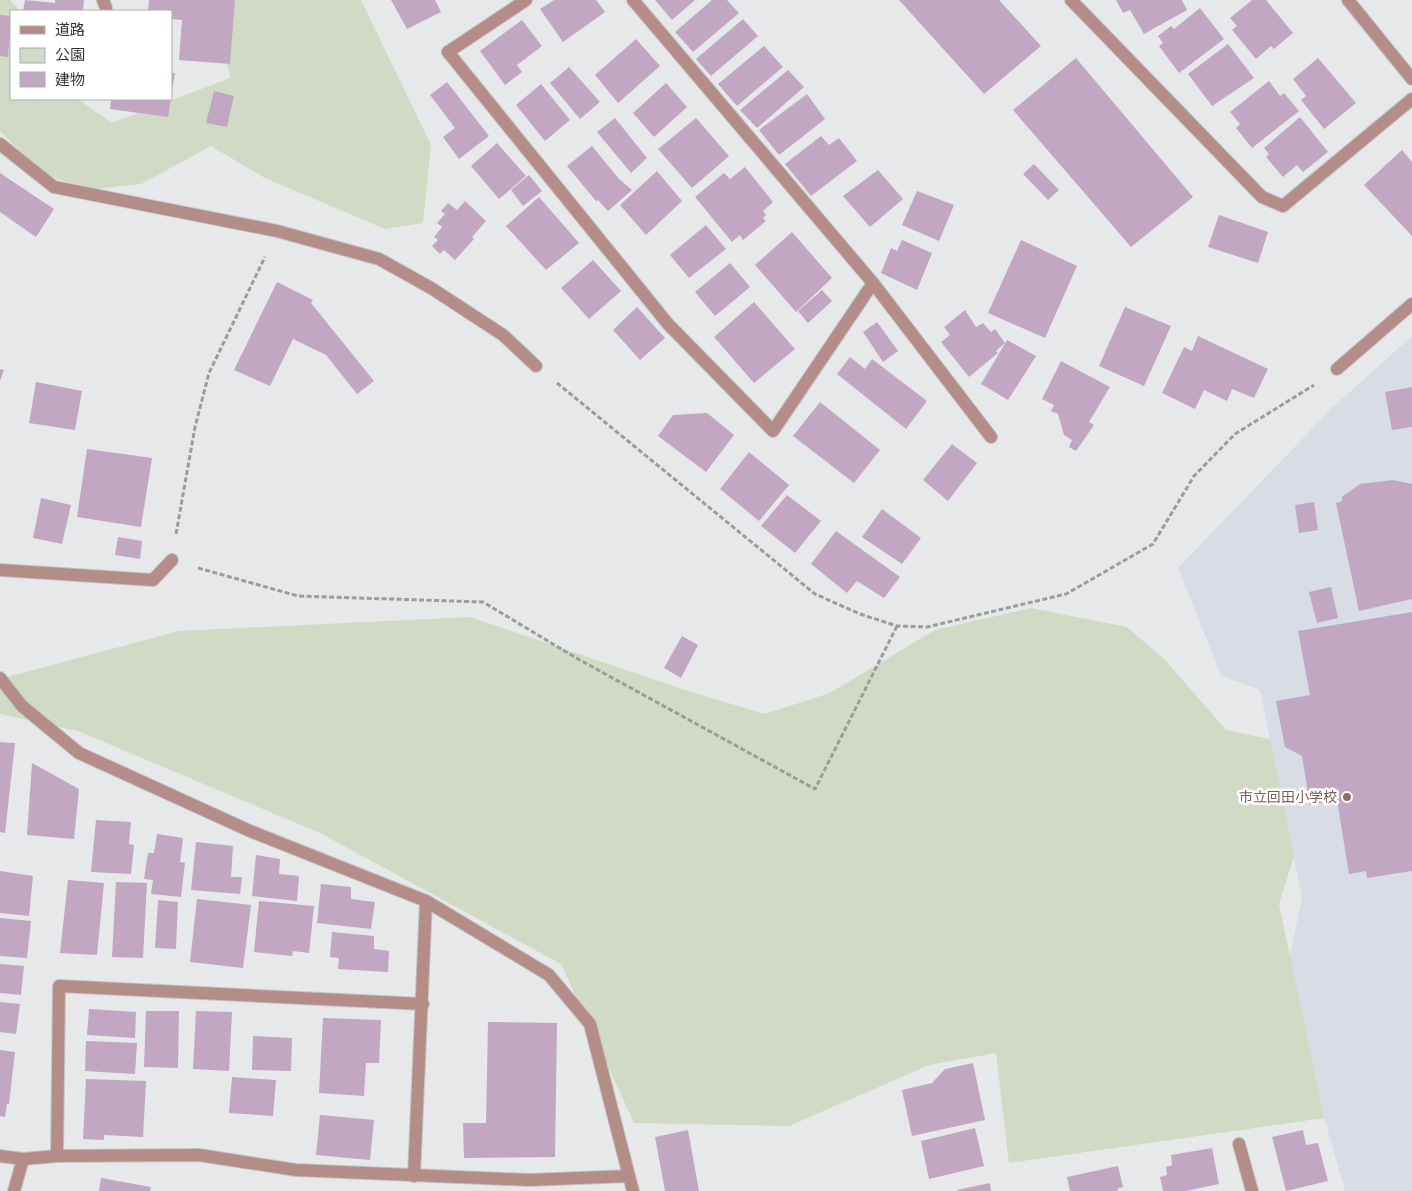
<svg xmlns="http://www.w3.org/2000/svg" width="1412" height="1191" font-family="Poppins,'Noto Sans JP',sans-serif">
  <rect width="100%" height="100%" fill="#e7e8ea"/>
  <!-- built -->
  <path fill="#d8dce4" d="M1412,336V1191H1345L1285,980L1302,898L1260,690L1221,675L1178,568L1333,407Z"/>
  <!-- green -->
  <path fill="#d0dac4" d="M0,0H10L20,11H11V99H78L112,123L230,78L214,0H361L431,145L423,223L385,229L265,178L211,146L141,184L84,190L40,171L0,131Z
    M1031,608L1127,627L1167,662L1226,730L1270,739L1294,856L1279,904L1324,1118L1009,1163L996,1053L929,1065L789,1126L634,1123L561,964L320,833L78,731L0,714V679L179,631L470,617L685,690L765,714L830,693L935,630Z"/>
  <!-- building -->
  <path fill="#c1a7c2" d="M25,0L55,3V0H84L83,11H23Z
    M149,0H235L230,64L179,60L182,20L171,19V11H148Z
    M391,0H435L441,12L407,29Z
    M554,0H596L605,12L563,42L540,9Z
    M655,0H695L672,20Z
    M712,0H727L739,13L693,52L675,32Z
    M899,0H999L1041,46L984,94Z
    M1116,0H1182L1187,10L1144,34L1130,10L1123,13Z
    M1252,0H1266L1293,33L1274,49L1271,46L1256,59L1232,30L1237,26L1230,18Z
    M1200,8L1224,39L1179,73L1159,46L1163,43L1158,36L1171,26L1174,29Z
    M0,15L11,16L8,57L0,56Z
    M743,19L758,36L711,76L696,59Z
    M522,20L542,46L517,65L522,72L505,85L480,51Z
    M636,39L660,66L618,103L595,75Z
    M1228,44L1254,78L1212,106L1188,74Z
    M764,46L783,67L737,106L718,84Z
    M1076,58L1193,197L1131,247L1013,110Z
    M1318,58L1356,103L1324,129L1301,100L1306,96L1293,79Z
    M569,67L600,102L580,119L550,83Z
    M788,70L804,87L757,128L740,110Z
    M171,73H175L172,89H171Z
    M1269,81L1280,96L1284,93L1299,111L1252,148L1236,128L1240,124L1230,112Z
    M447,82L489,136L459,159L443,137L455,128L430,95Z
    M666,83L687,107L654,137L633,113Z
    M541,84L570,120L545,141L516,105Z
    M214,91L234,96L227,127L206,123Z
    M807,94L825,119L779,155L759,130Z
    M111,99H171L168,117L110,109Z
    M1300,117L1328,152L1303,172L1297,165L1283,177L1266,157L1269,154L1264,148Z
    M615,118L647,158L631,173L597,132Z
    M696,118L729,156L692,188L658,149Z
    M821,136L829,145L839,138L857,161L811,196L785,164Z
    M497,143L526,176L499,199L471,166Z
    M592,146L619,179L632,190L608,211L598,200L596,201L567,166Z
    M1402,150L1412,162V236L1364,185Z
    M1034,164L1059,190L1048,200L1023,174Z
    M745,167L773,202L763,211L766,215L763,218L766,221L743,240L740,235L732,242L695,197L724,173L730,179Z
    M878,170L903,199L870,227L843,196Z
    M657,171L682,201L646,235L620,205Z
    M0,173L54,209L36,237L0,212Z
    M529,175L542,191L523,206L511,190Z
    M917,191L954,205L939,241L902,225Z
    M539,197L579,243L546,270L506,226Z
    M465,201L486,221L472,237L474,239L455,260L444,250L440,254L432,246L438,240L434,237L442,227L437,223L445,214L441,211L448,203L457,210Z
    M1219,215L1268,232L1258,263L1208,247Z
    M706,225L726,249L689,278L670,255Z
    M792,232L832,278L796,312L755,265Z
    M902,240L932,253L917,290L881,273L891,248L897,251Z
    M1021,240L1077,266L1045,338L988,313Z
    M593,260L621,291L589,319L561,288Z
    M730,263L750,287L715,316L695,292Z
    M277,282L313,300L311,303L374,381L357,394L326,355L293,339L270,386L234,370Z
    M822,290L832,301L808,323L798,311Z
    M754,302L795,349L754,383L714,337Z
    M637,307L665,338L640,360L613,330Z
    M1125,307L1171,326L1144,386L1099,366Z
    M965,310L976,327L983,323L991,332L995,329L1005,343L996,351L998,353L969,377L941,342L950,335L944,327Z
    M877,322L898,351L883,362L863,332Z
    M1198,336L1268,369L1254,398L1232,389L1227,401L1204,390L1195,409L1162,393L1184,347L1192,351Z
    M1007,340L1036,356L1008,400L981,384Z
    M850,357L865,369L872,359L927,401L906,429L837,374Z
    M1061,361L1110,387L1089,422L1094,425L1076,451L1069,447L1072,440L1064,435L1058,414L1051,411L1054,405L1042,399Z
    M0,369L4,370L0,381Z
    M36,382L82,391L75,430L29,423Z
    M1412,387V427L1392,430L1385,392Z
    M820,402L880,450L854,483L793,436Z
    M707,413L734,435L706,472L658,436L673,415Z
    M952,444L977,463L948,501L923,480Z
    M87,449L152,458L141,527L77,517Z
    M749,452L789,485L759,521L720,489Z
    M1393,480L1412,484V599L1359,611L1336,503L1342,501V497L1360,484Z
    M787,495L821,521L795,553L761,526Z
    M41,498L71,505L62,544L33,538Z
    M1314,502L1318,530L1299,533L1295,505Z
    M882,509L921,538L902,564L862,537Z
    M836,531L900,577L884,598L857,581L847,593L811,564Z
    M118,537L142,541L140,559L115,555Z
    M1331,587L1338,618L1317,623L1309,592Z
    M1412,612V871L1367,878L1366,871L1349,874L1337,800L1310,805L1302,756L1285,747L1276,701L1310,695L1298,631Z
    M682,636L698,645L681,678L664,668Z
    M0,742L15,743L5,833L0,832Z
    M32,763L79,789L74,839L27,835Z
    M96,820L131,822L129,844L134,845L131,874L91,872Z
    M157,834L183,838L180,862L185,863L181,897L151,894L153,880L144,879L148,853H154Z
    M196,842L233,846L231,877H242L240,894L191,890Z
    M256,855L280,859L279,874L299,876L297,901L252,896Z
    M0,871L33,876L29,916L0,913Z
    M68,880L104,883L97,955L60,953Z
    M116,882L147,883L143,958L112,957Z
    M321,884L351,887V899L375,902L371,929L317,923Z
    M197,899L251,905L243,968L190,962Z
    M158,900L178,902L176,949L155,948Z
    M259,901L314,906L309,953L293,951L292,956L254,952Z
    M0,918L31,921L27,958L0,956Z
    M332,932L374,936V949L389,951L388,972L338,969L339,958L330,957Z
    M0,964L24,966L21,995L0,993Z
    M0,1002L20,1004L16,1034L0,1032Z
    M89,1009L136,1012L135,1038L87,1035Z
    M146,1011H179L178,1068L144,1067Z
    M196,1011L232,1012L229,1071L193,1069Z
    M323,1018L381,1020L379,1063H366L364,1096L319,1093Z
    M488,1022L557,1023L555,1157L464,1158L463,1123H486Z
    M253,1036L292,1038L291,1071L252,1070Z
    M86,1041L137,1043L135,1074L85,1071Z
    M0,1050L15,1052L9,1104H7L5,1117L0,1116Z
    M973,1063L985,1120L912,1136L902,1090L932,1083L945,1069Z
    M232,1077L276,1080L273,1116L229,1113Z
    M86,1079L146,1081L143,1137L104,1135V1140L83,1139Z
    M320,1115L374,1120L370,1160L316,1155Z
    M975,1128L984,1166L929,1179L921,1141Z
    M688,1130L699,1191H665L655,1137Z
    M1303,1130L1306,1145L1318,1143L1328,1181L1286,1191L1272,1137Z
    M1212,1148L1219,1184L1186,1191H1163L1160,1177L1167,1175L1166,1167L1172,1165L1171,1155Z
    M1118,1166L1123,1187L1117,1189L1118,1191H1070L1067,1177Z
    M101,1178L151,1187L150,1191H99Z
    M990,1183L991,1191H957V1190Z"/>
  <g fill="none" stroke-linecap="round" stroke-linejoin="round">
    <!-- service casing -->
    <g stroke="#c3c4c6" stroke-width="14">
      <path id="service" d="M103,0L106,8
        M448,52L668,324L773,431L873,283
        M0,570L153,580L172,560
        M14,1191L23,1159"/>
    </g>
    <!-- minor casing -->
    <g stroke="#c3c4c6" stroke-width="14">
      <path id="minor" d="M633,0L873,283L991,437
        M1071,0L1262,197L1283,206L1412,99
        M1348,0L1412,79
        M448,52L526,0
        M0,144L54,187L277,231L379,259L431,288L503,335L536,366
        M1337,369L1412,304
        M0,678L22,706L79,753L250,831L426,901L549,975L590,1024L629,1176
        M1239,1144L1252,1191
        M0,1156L23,1159L57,1156L199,1155L296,1170L529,1180L629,1176L633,1191
        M57,1156L59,986L423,1004
        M414,1176L426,901"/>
    </g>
    <!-- path -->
    <path stroke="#9b9c9e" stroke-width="3" stroke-dasharray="5 2.5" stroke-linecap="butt" d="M557,383L815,594L860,614L897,626L927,627L1066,594L1153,544L1194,476L1235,434L1314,385
      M176,534L195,427L209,373L265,257
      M198,568L298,596L483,602L578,659L815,789L897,626"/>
    <!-- service -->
    <use href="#service" stroke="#b58d88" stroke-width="12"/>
    <!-- minor -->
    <use href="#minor" stroke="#b58d88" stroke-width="12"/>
  </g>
  <!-- markers -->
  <circle fill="#8d6e63" stroke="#fff" stroke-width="2" cx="1347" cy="797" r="5"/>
  <g text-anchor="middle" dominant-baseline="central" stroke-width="5" stroke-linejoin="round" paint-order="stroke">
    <!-- education labels -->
    <g font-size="14" fill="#785e54" stroke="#fff" text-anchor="end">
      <text x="1337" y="797">市立回田小学校</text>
    </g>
  </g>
  <!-- legend -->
  <rect x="10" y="10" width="162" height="90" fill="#ffffff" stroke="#adadae"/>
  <rect x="20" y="26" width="25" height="8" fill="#b58d88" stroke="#adadae"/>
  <text x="55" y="35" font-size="15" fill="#333334">道路</text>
  <rect x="20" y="48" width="25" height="15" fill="#d0dac4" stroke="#adadae"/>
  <text x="55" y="60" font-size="15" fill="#333334">公園</text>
  <rect x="20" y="72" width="25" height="15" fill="#c1a7c2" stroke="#adadae"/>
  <text x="55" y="85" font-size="15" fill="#333334">建物</text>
</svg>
